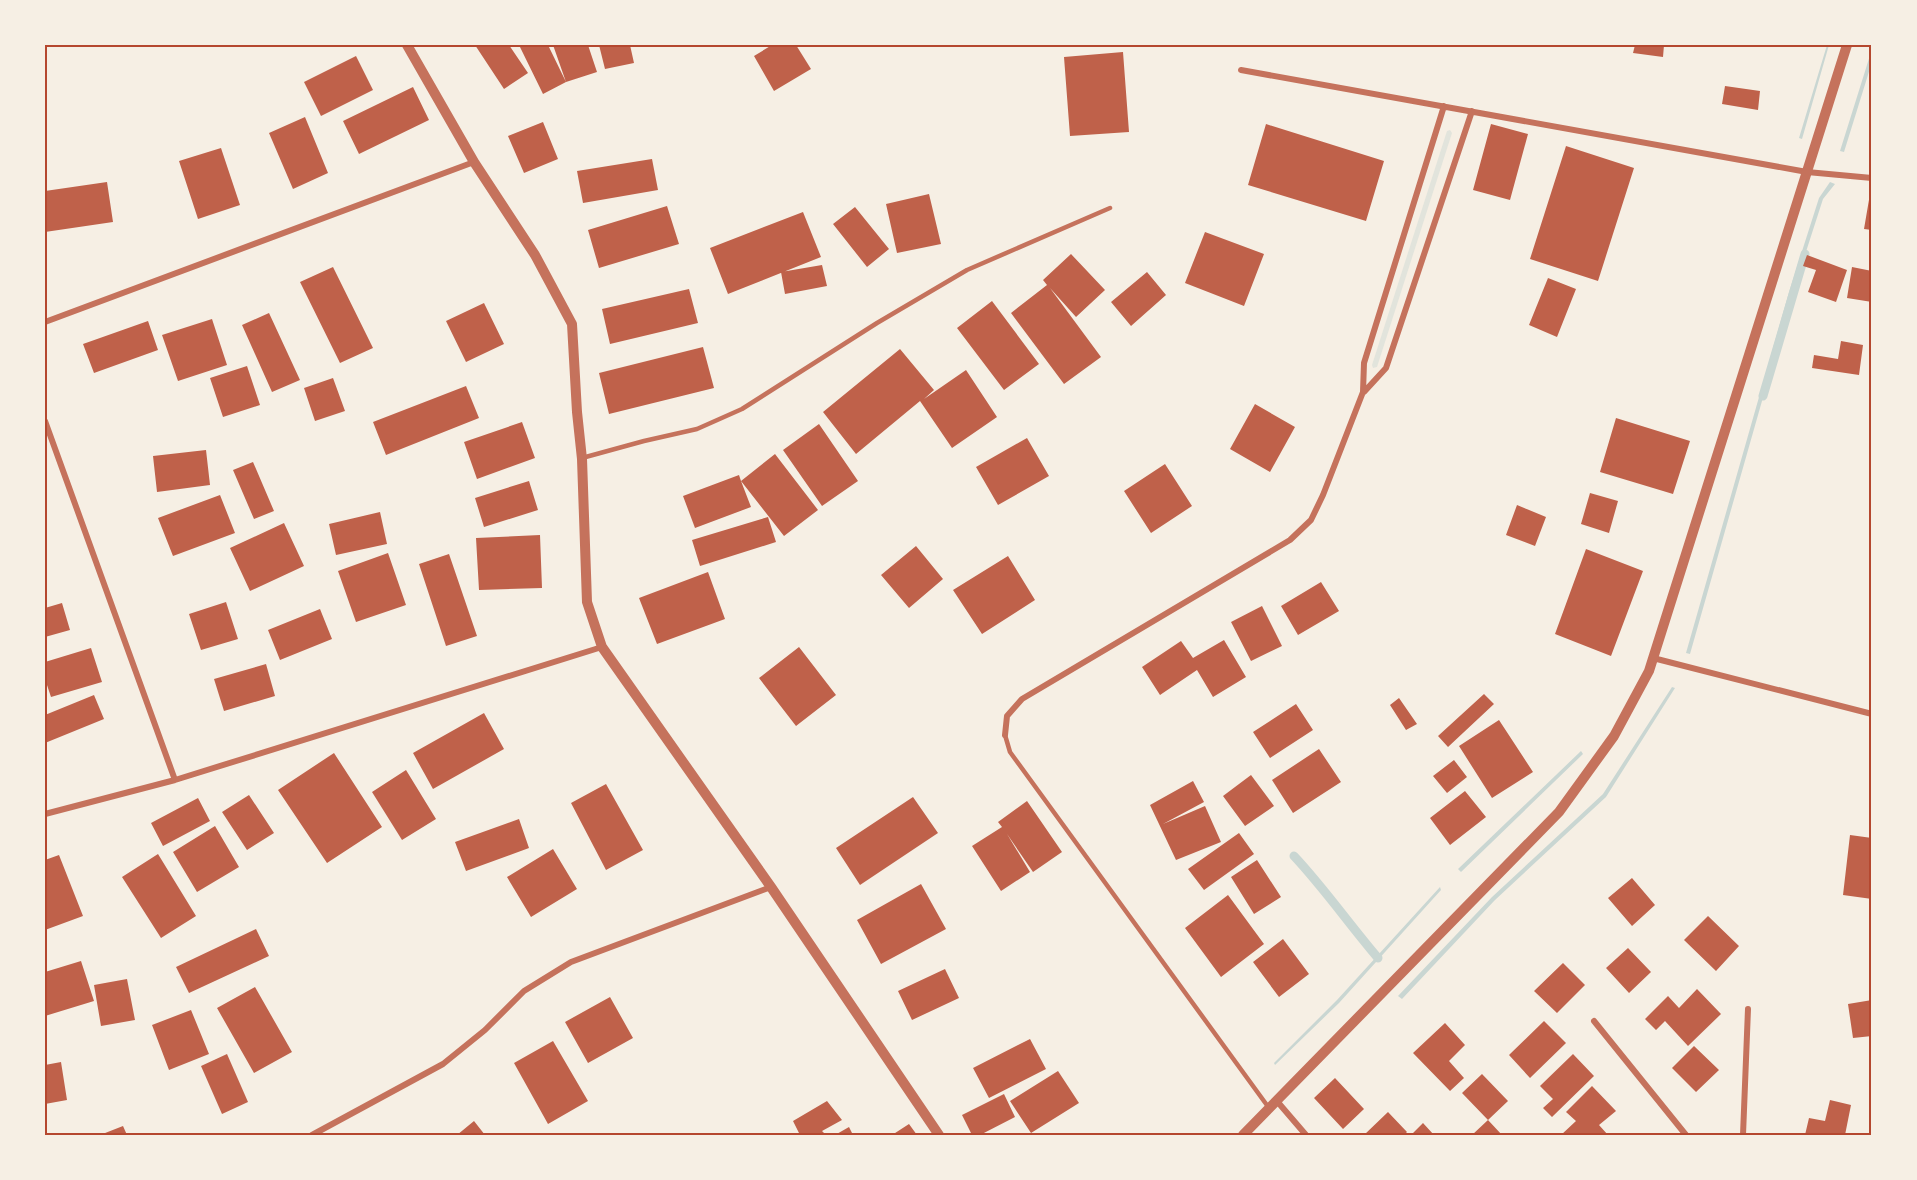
<svg xmlns="http://www.w3.org/2000/svg" width="1917" height="1180" font-family="Inter,sans-serif">
  <rect width="100%" height="100%" fill="#f6efe4"/>
  <!-- green -->
  <path fill="#e2e4dc" d="M1450,130L1452,133L1377,367L1373,368L1372,365L1447,131Z"/>
  <!-- water -->
  <path fill="#c9d6d2" d="M1827,45H1829L1802,139L1799,138Z
    M1872,49V62L1844,152L1840,151Z
    M1830,182L1835,184L1823,199L1793,292L1690,654L1686,653L1789,292L1819,198Z
    M1672,687L1675,688L1606,797L1495,900L1402,999L1398,996L1492,897L1603,794Z
    M1581,751L1583,754L1461,872L1458,869Z
    M1440,887L1441,890L1339,1003L1275,1065L1274,1063L1337,1000Z"/>
  <g fill="none" stroke-linecap="round" stroke-linejoin="round">
    <!-- stream -->
    <path stroke="#c9d6d2" stroke-width="9" d="M1763,396L1805,254
      M1294,856C1324,888 1349,924 1378,958"/>
  </g>
  <!-- building -->
  <path fill="#bf614a" d="M475,45H509L528,73L504,89Z
    M519,45H548L566,82L543,94Z
    M553,45H588L597,72L566,82Z
    M599,45H630L634,63L605,69Z
    M772,45H796L811,69L774,91L754,56Z
    M1635,45H1664L1663,57L1633,53Z
    M1123,52L1129,132L1070,136L1064,57Z
    M356,56L373,90L321,116L304,82Z
    M1725,86L1760,91L1758,110L1722,104Z
    M413,87L429,120L359,154L343,121Z
    M305,117L328,173L293,189L269,133Z
    M543,122L558,159L524,173L508,136Z
    M1266,124L1384,161L1366,221L1248,185Z
    M1491,124L1528,134L1510,200L1473,190Z
    M1566,146L1634,168L1598,281L1530,259Z
    M221,148L240,205L198,219L179,161Z
    M652,159L658,190L583,203L577,171Z
    M107,182L113,222L45,232V191Z
    M1871,188H1872V230L1864,229Z
    M929,194L941,244L897,253L886,204Z
    M667,206L679,244L599,268L588,230Z
    M855,207L889,249L867,267L833,224Z
    M803,212L821,257L728,294L710,248Z
    M1205,232L1264,254L1244,306L1185,283Z
    M1071,254L1105,290L1076,317L1050,288L1101,357L1064,384L1011,313L1047,285L1043,280Z
    M1807,255L1847,270L1836,302L1808,292L1816,270L1803,266Z
    M822,265L827,286L785,294L781,272Z
    M333,267L373,348L340,363L300,282Z
    M1852,267L1872,271V302L1847,298Z
    M1147,272L1166,295L1131,326L1111,302Z
    M1548,278L1576,289L1557,337L1529,325Z
    M689,289L698,323L610,344L602,309Z
    M992,301L1039,364L1004,390L957,328Z
    M484,303L504,344L466,362L446,321Z
    M269,313L300,380L272,392L242,325Z
    M212,319L227,365L178,381L162,335Z
    M148,321L158,350L94,373L83,344Z
    M1841,341L1863,345L1859,375L1812,368L1814,355L1838,359Z
    M703,347L714,388L609,414L599,373Z
    M900,349L934,390L924,399L966,370L997,417L952,448L920,401L856,454L823,412Z
    M247,366L260,405L223,417L210,378Z
    M333,378L345,411L315,421L304,388Z
    M466,386L479,418L386,455L373,422Z
    M1255,404L1295,427L1270,472L1230,449Z
    M1616,418L1690,441L1673,494L1600,472Z
    M522,422L535,458L477,479L464,442Z
    M819,424L858,481L822,506L783,450Z
    M1027,438L1049,476L998,505L976,467Z
    M206,450L210,485L157,492L153,456Z
    M775,454L818,510L784,536L741,481L751,507L695,528L683,496L739,475L741,481Z
    M253,462L274,511L254,519L233,470Z
    M1165,464L1192,506L1151,533L1124,491Z
    M529,481L538,510L484,527L475,498Z
    M1590,493L1618,501L1609,533L1581,524Z
    M220,495L235,533L173,556L158,518Z
    M1517,505L1546,517L1535,546L1506,535Z
    M380,512L387,544L336,555L329,524Z
    M768,517L776,542L700,566L692,540Z
    M284,523L304,566L250,591L230,548Z
    M540,535L542,588L479,590L476,538Z
    M916,546L943,579L909,608L881,575Z
    M1586,549L1643,571L1611,656L1555,634Z
    M388,553L406,605L356,622L338,571Z
    M449,554L477,636L446,646L419,564Z
    M1008,556L1035,600L982,634L953,590Z
    M708,572L725,619L657,644L639,598Z
    M1321,582L1339,611L1298,635L1281,606Z
    M226,602L238,639L201,650L189,614Z
    M62,603L70,630L45,637V608Z
    M1262,606L1282,646L1251,661L1231,622Z
    M320,609L332,639L280,660L268,630Z
    M1224,640L1246,677L1213,697L1197,670L1160,695L1142,667L1181,641L1193,658Z
    M799,647L836,695L796,726L759,678Z
    M91,648L102,682L51,697L45,679V662Z
    M266,664L275,696L224,711L214,679Z
    M1484,694L1494,704L1448,747L1438,736Z
    M94,695L104,719L45,743V715Z
    M1399,698L1417,724L1406,730L1390,705Z
    M1296,704L1313,730L1270,758L1253,732Z
    M484,713L504,749L433,789L413,753Z
    M1499,720L1533,772L1492,798L1459,746Z
    M1319,749L1341,782L1293,813L1272,780Z
    M334,753L382,827L327,863L278,790Z
    M1454,760L1467,777L1447,793L1433,776Z
    M406,770L436,819L402,840L372,792Z
    M1251,775L1274,806L1245,826L1223,796Z
    M1193,781L1204,802L1163,824L1205,806L1221,842L1176,860L1150,805Z
    M606,784L643,850L606,870L571,803Z
    M1465,791L1486,817L1450,845L1430,818Z
    M249,795L274,833L247,850L222,812Z
    M913,797L938,833L860,885L836,848Z
    M198,798L210,821L163,846L151,823Z
    M1027,801L1062,852L1033,872L1007,834L1030,872L1001,891L972,846L1002,827L998,822Z
    M519,819L529,848L466,871L455,842Z
    M215,826L239,867L197,892L173,852Z
    M1239,833L1254,854L1204,890L1188,869Z
    M1850,835L1872,838V899L1843,895Z
    M553,849L577,889L531,917L507,877Z
    M158,854L196,916L161,938L122,877Z
    M59,855L83,916L45,930V860Z
    M1257,860L1281,897L1254,914L1231,877Z
    M1632,878L1655,905L1632,926L1608,898Z
    M921,884L946,929L881,964L857,920Z
    M1228,895L1264,944L1221,977L1185,928Z
    M1708,916L1739,946L1716,971L1684,940Z
    M256,929L269,956L189,993L176,967Z
    M1283,939L1309,974L1279,997L1253,962Z
    M1628,948L1651,972L1629,993L1606,968Z
    M81,961L94,1001L45,1016V972Z
    M1563,963L1585,985L1557,1013L1534,991Z
    M945,969L959,998L912,1020L898,991Z
    M127,979L135,1020L101,1026L94,985Z
    M255,987L292,1052L254,1073L217,1008Z
    M1697,989L1721,1014L1688,1046L1665,1021L1656,1030L1645,1019L1668,996L1679,1008Z
    M610,997L633,1038L588,1063L565,1022Z
    M1872,1000V1036L1853,1038L1848,1004Z
    M191,1010L209,1054L169,1070L152,1025Z
    M1544,1021L1566,1043L1530,1078L1509,1055Z
    M1445,1023L1465,1045L1449,1061L1464,1078L1450,1091L1413,1053Z
    M1030,1039L1046,1069L989,1098L973,1068Z
    M553,1041L588,1101L548,1124L514,1063Z
    M1694,1046L1719,1070L1696,1092L1672,1068Z
    M227,1054L248,1102L222,1114L201,1066Z
    M1573,1054L1594,1076L1552,1117L1543,1108L1553,1099L1540,1086Z
    M61,1062L67,1100L45,1104V1065Z
    M1058,1071L1079,1103L1031,1133L1010,1101Z
    M1482,1074L1508,1101L1488,1120L1462,1093Z
    M1335,1078L1364,1109L1343,1129L1314,1098Z
    M1592,1086L1616,1111L1599,1125L1608,1135H1561L1576,1121L1566,1112Z
    M1004,1094L1015,1117L980,1135H972L962,1115Z
    M1830,1100L1851,1105L1845,1135H1805L1809,1118L1825,1121Z
    M827,1101L842,1120L822,1131L826,1135H800L793,1121Z
    M1388,1112L1407,1132L1404,1135H1364Z
    M1488,1120L1502,1135H1472Z
    M474,1121L485,1135H457Z
    M1423,1123L1434,1135H1411Z
    M909,1124L917,1135H892Z
    M123,1126L127,1135H100Z
    M849,1127L853,1135H835Z"/>
  <g fill="none" stroke-linecap="round" stroke-linejoin="round">
    <!-- service -->
    <path stroke="#c5725c" stroke-width="4.5" d="M582,458L644,441L697,429L742,409L877,323L967,270L1110,208
      M1005,735L1010,752L1269,1108"/>
    <!-- minor -->
    <path stroke="#c5725c" stroke-width="6" d="M1241,70L1807,172L1872,178
      M45,322L474,162
      M1364,392L1386,368L1472,111
      M45,421L175,780
      M1653,658L1872,714
      M1005,735L1007,716L1022,699L1290,540L1311,520L1323,495L1363,392L1364,363L1444,106
      M45,814L175,780L602,647
      M1594,1021L1686,1135
      M1276,1100L1306,1135
      M312,1135L443,1064L485,1030L524,991L571,962L771,887
      M1743,1135L1748,1009"/>
    <!-- tertiary -->
    <path stroke="#c5725c" stroke-width="10" d="M407,45L474,162L535,255L572,324L577,412L582,459L587,602L602,647L771,887L939,1135
      M1243,1135L1559,812L1614,736L1649,671L1847,45"/>
  </g>
  <!-- border -->
  <rect width="1917" height="1180" fill="none" stroke="#f6efe4" stroke-width="93"/>
  <rect x="46" y="46" width="1824" height="1088" fill="none" stroke="#b5482f" stroke-width="2"/>
</svg>
